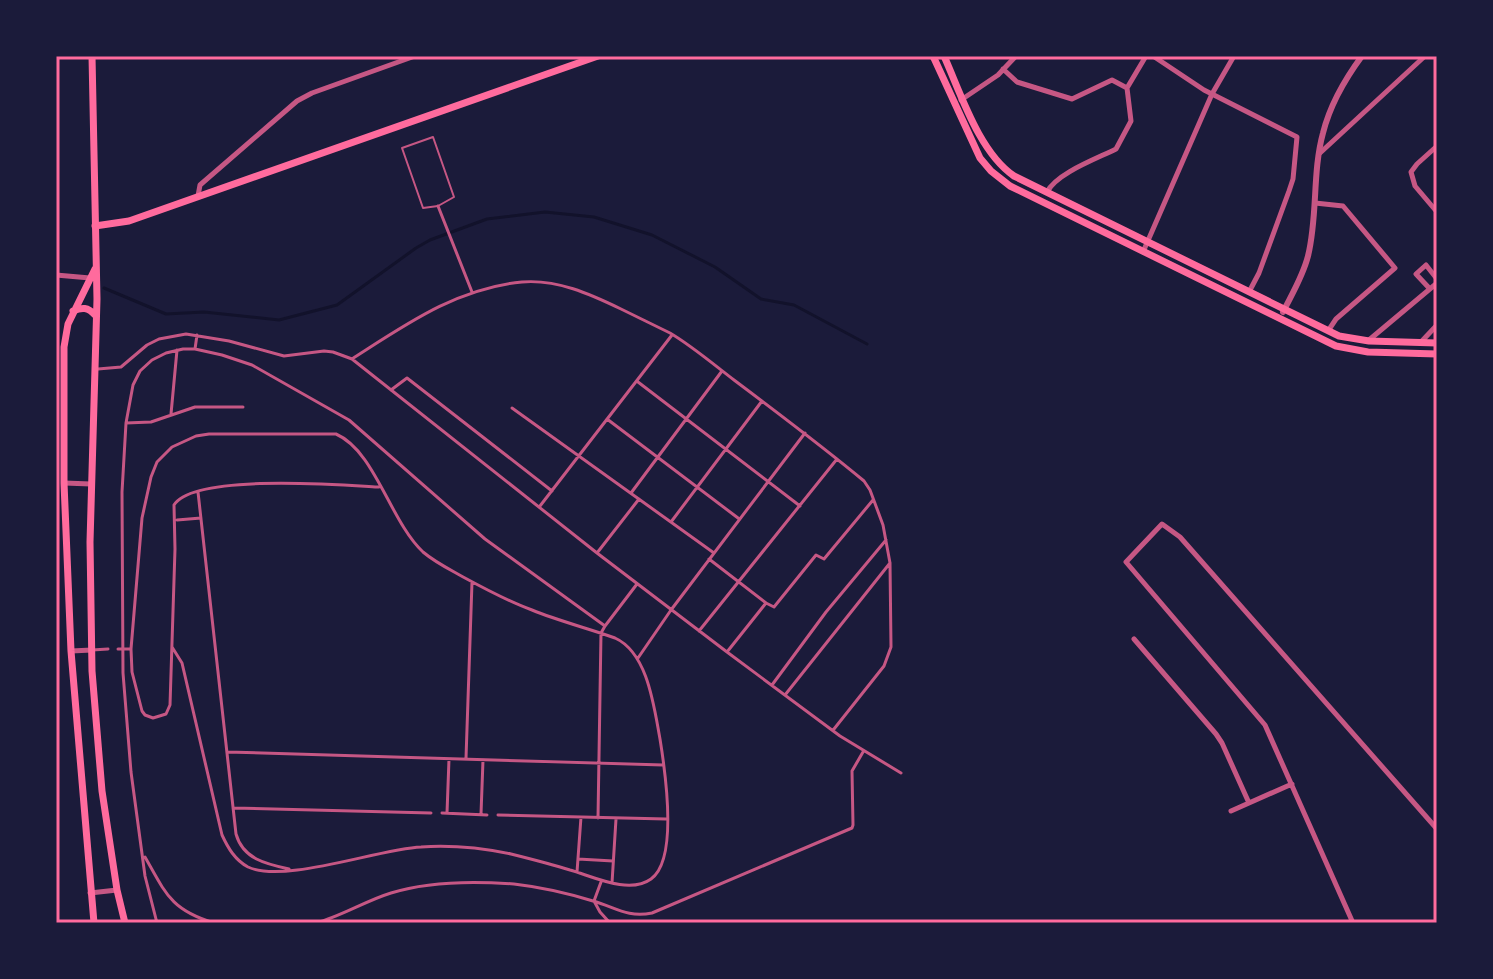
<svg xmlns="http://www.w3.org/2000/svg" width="1493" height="979" font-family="'IBM Plex Sans',sans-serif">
  <rect width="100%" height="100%" fill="#1b1b3a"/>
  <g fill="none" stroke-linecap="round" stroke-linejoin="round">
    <!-- stream -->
    <path stroke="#12122b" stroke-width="3" d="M104,288L166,314L204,312L279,320L337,305L416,248L430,240L487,219L545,212L594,217L652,235L715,267L761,299L794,305L867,344"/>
    <!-- service -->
    <path stroke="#c65784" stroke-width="2" d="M433,137L454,197L438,206L423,208L402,148Z"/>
    <!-- pedestrian -->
    <path stroke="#c65784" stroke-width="3" d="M438,206L472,292
      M195,349L222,355L252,365L349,420L485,539L605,626
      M352,359C405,325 457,288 522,282C557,279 590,294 621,309C637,317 654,325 670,333C692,346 713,364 734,380C778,413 822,446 864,481L870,490L883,525L890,563L891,647L884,666L834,729
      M98,369L121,367L147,345L159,339L186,334L229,341L284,356L324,351L333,352L352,359L597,553L727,652L840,736L901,773
      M638,382L800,506
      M391,390L407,378L552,491
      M512,408L714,553
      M171,414L177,350
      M607,419L738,518
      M126,423L151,422L195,407H243
      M198,492L236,834C243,859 266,864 289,869
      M631,493L722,371
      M540,506L672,335
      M177,520L201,518
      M671,522L762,401
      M597,553L639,499
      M709,559L766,603
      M699,631L837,459
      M172,647L182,663L222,835C228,848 235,860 248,867C284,884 378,849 421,847C450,845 482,848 511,854C531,859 551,864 570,870C592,876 629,895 651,879C679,859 665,770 660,739C654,707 648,653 615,638C587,628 559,621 532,610C510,602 487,590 465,578C451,570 436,563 423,552C390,521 375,451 336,434H209L196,436L172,447L157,462L151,477L142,518L131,649L132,672L142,711L145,715L153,718L166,714L170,705L175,549L174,505C193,473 343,485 379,487
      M118,649H131
      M92,650L108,649
      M727,652L766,603L774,607L816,555L824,559L873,500
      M638,658L671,610L805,433
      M772,685L826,612L886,540
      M785,695L890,563
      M227,752L663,765
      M466,758L472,582
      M233,808L431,813
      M442,813L487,815
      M447,813L449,759
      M481,814L483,760
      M498,815L666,819
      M598,818L601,633L605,626L637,584
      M145,857C166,894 171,910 214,923
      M578,859L613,861
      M577,872L581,817
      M601,882L594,901L600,912L610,923
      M612,883L616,819
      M157,923L145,876L131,772L123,673L122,492L126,423L133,385L140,371L152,360L166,353L183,349H195L197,335
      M316,923C342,916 365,901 391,893C429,881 474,881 514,884C540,887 567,893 593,901C615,907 627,918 652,913L852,828L853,825L852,771L863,752"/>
    <!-- minor -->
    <path stroke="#c65784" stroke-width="5" d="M1153,56L1204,90L1297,137L1293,179L1289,191L1259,273L1249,292
      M1003,69L1017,82L1072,99L1112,80L1127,88
      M961,100L998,75L1016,56
      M1437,146L1417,164L1411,172L1415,186L1437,212
      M1320,153L1425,56
      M1047,192C1057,173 1096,159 1116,149L1131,121L1127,88L1146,56
      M198,196L200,185L297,101L312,93L415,56
      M1315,203L1343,206L1395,268L1336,319L1328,331
      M1143,252L1212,94L1234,56
      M56,275L90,278
      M1430,289L1416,274L1426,265L1437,279
      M1369,340L1437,283
      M1421,342L1437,325
      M64,483L91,484
      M1134,639L1216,734L1222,743L1249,803
      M71,651L92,650
      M1231,811L1292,784
      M90,893L117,890
      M1353,923L1265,725L1126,562L1162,524L1180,537L1437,829"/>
    <!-- tertiary -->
    <path stroke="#c65784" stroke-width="6" d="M1283,312C1292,294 1303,276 1308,256C1318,216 1312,173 1323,133C1330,105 1345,79 1362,56"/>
    <!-- secondary -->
    <path stroke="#ff6b9d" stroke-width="7" d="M933,56L980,158L991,171L1010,186L1336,346L1368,352L1437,354
      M944,56C961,94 979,152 1014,176L1339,336L1369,341L1437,343
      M95,226L129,221L598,56"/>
    <!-- primary -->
    <path stroke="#ff6b9d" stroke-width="7" d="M92,56L97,299L90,542L92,671L102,791L117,890L125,923
      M73,311C82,307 88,307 95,315
      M94,923L71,651L64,483V347L68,324L95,269"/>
  </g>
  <!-- border -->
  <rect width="1493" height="979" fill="none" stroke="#1b1b3a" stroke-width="116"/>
  <rect x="58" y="58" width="1377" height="863" fill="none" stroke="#ff6b9d" stroke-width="3"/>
</svg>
